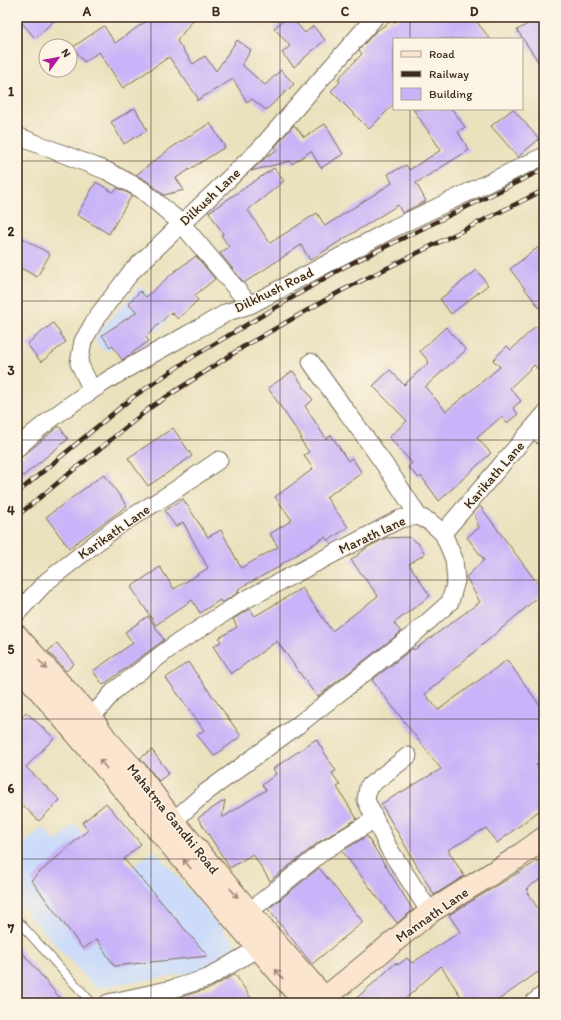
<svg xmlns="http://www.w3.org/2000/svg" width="561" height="1020" font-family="Itim,sans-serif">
  <rect width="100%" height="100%" fill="#fcf5e5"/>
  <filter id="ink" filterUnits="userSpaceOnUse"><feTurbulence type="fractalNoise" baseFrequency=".025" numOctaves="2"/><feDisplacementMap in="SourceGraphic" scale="8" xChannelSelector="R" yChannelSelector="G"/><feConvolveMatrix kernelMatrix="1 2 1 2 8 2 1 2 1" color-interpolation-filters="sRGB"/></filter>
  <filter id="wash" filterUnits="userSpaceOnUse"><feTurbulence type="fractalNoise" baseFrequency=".012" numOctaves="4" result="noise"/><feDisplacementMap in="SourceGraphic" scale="16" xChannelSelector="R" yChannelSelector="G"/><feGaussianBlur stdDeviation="0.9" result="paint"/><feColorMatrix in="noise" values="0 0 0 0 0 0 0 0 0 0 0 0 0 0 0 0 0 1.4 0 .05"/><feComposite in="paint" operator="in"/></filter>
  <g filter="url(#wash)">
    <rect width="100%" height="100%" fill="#eae1bd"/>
    <!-- built -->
    <path fill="#ccdbf9" d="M140,286L170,317L158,331L145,328L110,351L103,350L98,346L95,336Z
      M75,824L120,877L154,850L239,948L209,970L96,988L17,903V849L43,827L56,841Z"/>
    <g id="blocks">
      <!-- building -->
      <path fill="#c8b4f8" d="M17,17H58L35,38Z
        M152,17H195L177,41L193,64L205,56L216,71L237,40L251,50L242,65L265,85L281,70L294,84L266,110L252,99L247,102L233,79L196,101L198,98L169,57L123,88L99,52L84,62L73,47L104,26L115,43Z
        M288,17H291L305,33L313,26L325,40L294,67L282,53L290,46L274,28Z
        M404,17H473L490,39H394V104L369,129L331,91L340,82L338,79L362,54L359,50L375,32L394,19V22Z
        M540,17H544V70L517,30Z
        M135,108L147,130L124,144L111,122Z
        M413,109H452L465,127L458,132L469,150L416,183L426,201L402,213L398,205L310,260L301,245L244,283L220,253L229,247L221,235L223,234L209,212L274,168L284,181L248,210L270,243L317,213L325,226L392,183L388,174L406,165L409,170L441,150Z
        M513,109L539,139L518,157L491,126Z
        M210,123L225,147L176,178L184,190L164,195L147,181L136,175L171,148Z
        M325,124L343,154L321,168L311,151L292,164L290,161L251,171L266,157L277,150L275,147L294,125L304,137Z
        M96,182L113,192L118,188L132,195L109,234L77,215Z
        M17,235L50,254L37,277L17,266Z
        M544,243V314L510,269Z
        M196,256L215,279L194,296L198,300L178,319L171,312L146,337L149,341L122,360L112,345L110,347L102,335L137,312L128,304L140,291L146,297L175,271Z
        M477,270L488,285L451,314L440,299Z
        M53,323L66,342L41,362L27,344Z
        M536,326L544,334V376L534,365L510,388L521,401L513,408L518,414L507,423L501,417L477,438L491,453L439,501L421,476L419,478L408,467L412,463L389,437L407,421L373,386L390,370L404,385L429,362L420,351L446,327L466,350L425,387L446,411L500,367L493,360L507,346L511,350Z
        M293,371L313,400L305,406L326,439L331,435L348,461L352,458L362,473L326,497L348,527L328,541L325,537L280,565L281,566L238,589L239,592L222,603L220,600L200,613L192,600L156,625L131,587L160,567L174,589L208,568L183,522L176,527L165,511L183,499L208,537L221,530L241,568L278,547L270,534L292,520L275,497L313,469L304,455L309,452L300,439L302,438L268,388Z
        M59,426L68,439L17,481V461Z
        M173,428L192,456L148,486L128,458Z
        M104,474L127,506L69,548L46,517Z
        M480,506L544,592L425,694L438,710L507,660L544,711V759L536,765L544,775V807L497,843L486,828L448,850L464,876L434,895L381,804L441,769L372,680L413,648L414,650L480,602L466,577L484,560L467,537L479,528L474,512Z
        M409,537L418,543L425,554L409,564L430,596L394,623L401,632L317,697L277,641L231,674L213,646L221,642L219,638L237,627L233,619L250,609L255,616L302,588L332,631L378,596L351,560L368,547L386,538Z
        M148,616L164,640L103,685L93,671L133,643L125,632Z
        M57,643L74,664L66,671L48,651Z
        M188,662L241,736L214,756L197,735L204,730L166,678Z
        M26,712L54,738L26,767L60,800L39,821L17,800V722Z
        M316,739L336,771L332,773L340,785L337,787L357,819L319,842L270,881L253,854L230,868L198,818L225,800L222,818L266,790L262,785L276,774L273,769Z
        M152,750L169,773L159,781L140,758Z
        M106,803L141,844L124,859L208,956L114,966L97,939L83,949L31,880L88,830L82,823Z
        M367,836L413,910L397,923L342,851Z
        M544,857V877L527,888L528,890L526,891L544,917V968L494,1003H465L441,966L401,1003H351L396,963L398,965L407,958L412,963L460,932L449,915Z
        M319,868L363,922L312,964L268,909Z
        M17,946L64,1003H17Z
        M235,974L254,1003H165V1001L211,988Z"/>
    </g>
  </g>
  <g filter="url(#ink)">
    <use href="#blocks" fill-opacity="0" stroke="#786a56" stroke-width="1"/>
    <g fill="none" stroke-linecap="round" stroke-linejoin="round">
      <!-- lane casing -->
      <g stroke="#786a56" stroke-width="10">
        <path id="lane" d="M531,432L544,443
          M17,920L92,1003"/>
      </g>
      <!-- street casing -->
      <g stroke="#786a56" stroke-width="19">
        <path id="street" d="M17,136L107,171L141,189L181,223L250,305
          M311,362C347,414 386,462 418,516
          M92,390L79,363L83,341L97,317L132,271L260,149L375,17
          M17,448C78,390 156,353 228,312L250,305L394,228L544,156
          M443,533L544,415
          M17,613L46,582L119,525L171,493L219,460
          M83,727L115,690L174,645L243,601L400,519L418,516L430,522L443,533L454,559L456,581L450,602L413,635L298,725L205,793L173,821
          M408,756L368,787L366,800L389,849L430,912
          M250,911L325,850L375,819
          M108,1003L172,989L208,978L258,948
          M533,1003L544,994"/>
      </g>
      <!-- secondary casing -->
      <g stroke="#786a56" stroke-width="24">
        <path id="secondary" d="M17,636L91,718L106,739L139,775L173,821L273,940L329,1003
          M17,664L305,1003
          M325,998L430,912L515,859L544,838"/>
      </g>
      <!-- lane -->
      <use href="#lane" stroke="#fff" stroke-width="8"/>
      <!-- street -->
      <use href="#street" stroke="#fff" stroke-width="17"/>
      <!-- secondary -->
      <use href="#secondary" stroke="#fbe5cf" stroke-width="22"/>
      <!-- rail casing -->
      <g stroke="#3b2a1e" stroke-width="4.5">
        <path id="rail" d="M17,493L133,397L194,356L342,268L544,169
          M17,516L151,407L243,347L341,291L544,190"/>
      </g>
      <!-- rail -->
      <use href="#rail" stroke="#fcf5e5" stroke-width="3" stroke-dasharray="9" stroke-linecap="butt"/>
    </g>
    <!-- one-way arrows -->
    <defs><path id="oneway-shaft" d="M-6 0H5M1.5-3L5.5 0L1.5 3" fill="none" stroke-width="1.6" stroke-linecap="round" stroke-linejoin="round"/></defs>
    <g stroke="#9b8876">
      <use href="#oneway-shaft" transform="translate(43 665) rotate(48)"/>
      <use href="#oneway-shaft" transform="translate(103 764) rotate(-130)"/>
      <use href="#oneway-shaft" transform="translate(187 864) rotate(-130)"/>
      <use href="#oneway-shaft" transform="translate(234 893) rotate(50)"/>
      <use href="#oneway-shaft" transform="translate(279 974) rotate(-130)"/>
    </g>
  </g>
  <!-- grid -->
  <path fill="none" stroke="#3b2a1e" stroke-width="1" stroke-opacity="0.55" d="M151,17V1003M280,17V1003M410,17V39M410,109V1003M17,161H544M17,301H544M17,440H544M17,580H544M17,719H544M17,859H544"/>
  <g text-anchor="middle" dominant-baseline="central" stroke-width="3" stroke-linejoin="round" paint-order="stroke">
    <!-- street labels -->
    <g font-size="14" fill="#3b2a1e" stroke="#fcf5e5">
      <text transform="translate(210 197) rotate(-43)">Dilkush Lane</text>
      <text transform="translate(274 290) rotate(-26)">Dilkhush Road</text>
      <text transform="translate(494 475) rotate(-49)">Karikath Lane</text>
      <text transform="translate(114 532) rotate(-35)">Karikath Lane</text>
      <text transform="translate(372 535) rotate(-25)">Marath lane</text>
      <text transform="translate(173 819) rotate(51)">Mahatma Gandhi Road</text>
      <text transform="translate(432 915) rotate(-35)">Mannath Lane</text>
    </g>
  </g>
  <!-- margin -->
  <rect width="561" height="1020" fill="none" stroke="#fcf5e5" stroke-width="44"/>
  <!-- legend -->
  <rect x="393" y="38" width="130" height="72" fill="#fcf5e5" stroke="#afa495"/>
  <rect x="401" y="51" width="20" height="6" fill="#fbe5cf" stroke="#afa495"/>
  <text x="429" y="58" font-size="12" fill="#3b2a1e">Road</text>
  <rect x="401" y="71" width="20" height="6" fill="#3b2a1e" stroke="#afa495"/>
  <text x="429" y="78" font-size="12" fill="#3b2a1e">Railway</text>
  <rect x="401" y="88" width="20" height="12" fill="#c8b4f8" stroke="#afa495"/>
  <text x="429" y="98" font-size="12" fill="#3b2a1e">Building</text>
  <!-- north arrow -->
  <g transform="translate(58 58) rotate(58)"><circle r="19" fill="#fcf5e5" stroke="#afa495"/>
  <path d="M0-3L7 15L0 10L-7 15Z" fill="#b5179e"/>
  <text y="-6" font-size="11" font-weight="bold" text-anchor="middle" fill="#3b2a1e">N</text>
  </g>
  <rect x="22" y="22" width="517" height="976" fill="none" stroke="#3b2a1e" stroke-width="1.5"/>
  <g font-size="13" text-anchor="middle" font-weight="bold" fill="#3b2a1e">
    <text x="87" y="16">A</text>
    <text x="216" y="16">B</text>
    <text x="345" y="16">C</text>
    <text x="474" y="16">D</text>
    <text x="11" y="96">1</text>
    <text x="11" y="236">2</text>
    <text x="11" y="375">3</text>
    <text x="11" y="515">4</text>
    <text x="11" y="654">5</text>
    <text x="11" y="793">6</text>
    <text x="11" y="933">7</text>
  </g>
</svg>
